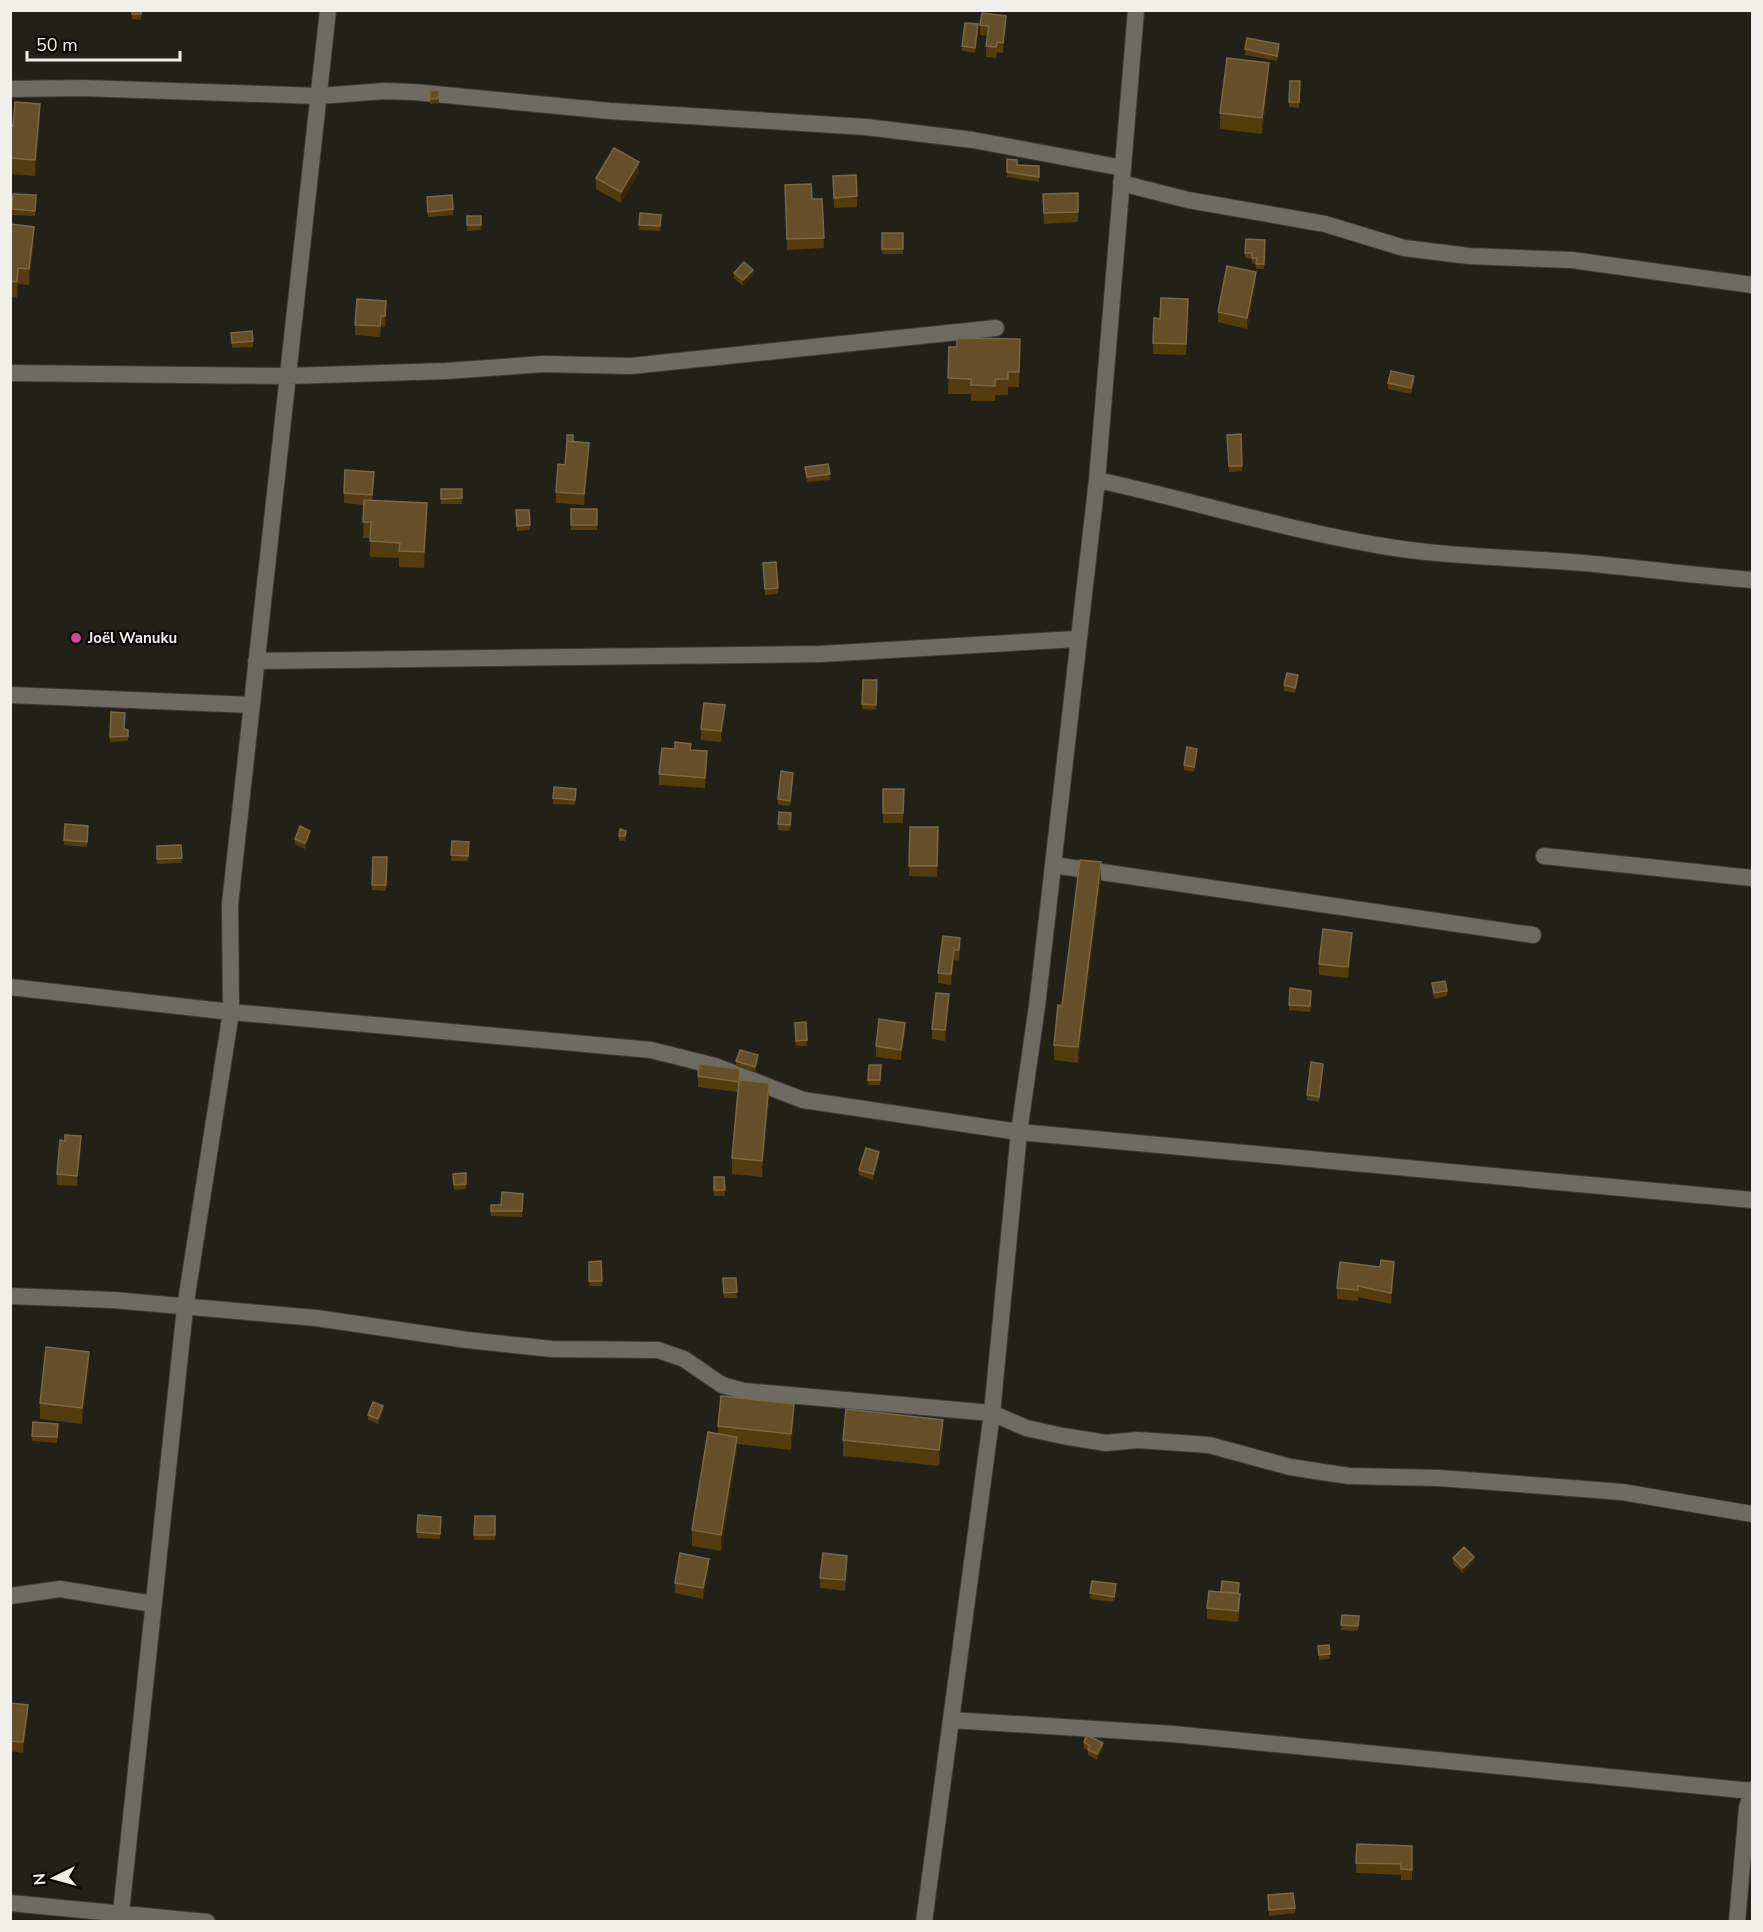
<svg xmlns="http://www.w3.org/2000/svg" width="1763" height="1932" font-family="'Nunito Sans',sans-serif">
  <rect width="100%" height="100%" fill="#222118"/>
  <g fill="none" stroke-linecap="round" stroke-linejoin="round">
    <!-- minor casing -->
    <g stroke="#3e3c36" stroke-width="18">
      <path id="minor" d="M10,89L82,88L319,96L384,91L414,92L610,111L866,127L973,140L1123,168
        M1121,183L1188,200L1325,224L1404,248L1469,256L1572,260L1752,285
        M10,373L288,376L446,371L544,364L631,366L996,328
        M1097,480C1191,500 1282,529 1377,545C1450,558 1521,557 1594,564C1647,569 1700,576 1752,580
        M256,661L820,654L1077,639
        M10,695L252,705
        M1544,856L1752,878
        M1053,865L1533,935
        M10,987L231,1012L651,1050L715,1066L803,1100L1019,1132L1752,1200
        M10,1296L113,1300L316,1318L467,1340L552,1349L658,1350L684,1359L722,1385L744,1391L992,1413L1026,1428L1063,1436L1106,1443L1138,1440L1209,1445L1290,1467L1349,1476L1439,1478L1571,1488L1622,1492L1752,1514
        M10,1596L60,1589L153,1604
        M951,1720L1173,1734L1752,1791
        M10,1903L207,1922
        M120,1922L185,1308L231,1012L230,904L328,10
        M924,1922L992,1413L1019,1132L1037,1006L1097,480L1136,10
        M1737,1922L1747,1808L1752,1790"/>
    </g>
    <!-- minor -->
    <use href="#minor" stroke="#6e6c62" stroke-width="16"/>
  </g>
  <!-- wall -->
  <path fill="#543b10" d="M132,10H142L141,20L132,19Z
    M980,25L1006,27L1003,53L997,52L996,58L986,57V46L988,36L980,35Z
    M978,30L975,53L962,51V46Z
    M1245,49H1279L1277,61L1245,55Z
    M1269,79L1262,134L1220,129V113Z
    M1290,81H1300L1299,108L1289,107Z
    M439,90V103L430,104V91Z
    M40,120L35,176L10,174V125Z
    M1007,159L1017,165L1039,166V182L1007,177Z
    M639,173L621,203L596,189V178Z
    M833,176L857,196V207L834,208Z
    M1078,193V222L1044,224L1043,194Z
    M13,194L36,195L35,216L12,215Z
    M785,196L812,199H822L824,248L787,250Z
    M427,197L453,209V215L428,217Z
    M661,215L660,231L639,230V225Z
    M467,216H481V230L467,231Z
    M10,224L34,242L29,285L18,284L17,298L10,297Z
    M882,233H903V254H882Z
    M1246,239L1265,240L1264,269H1256V264L1252,263V259L1245,258Z
    M734,273L753,275L743,286L734,278Z
    M1256,283L1247,329L1218,322V312Z
    M1188,310L1186,355L1153,354L1154,318L1160,319Z
    M386,312L385,327L381,326L380,337L355,335V325Z
    M231,333L253,341V347L232,348Z
    M1020,339L1019,387H1008V395H995V401H971V394H948L949,347H957Z
    M1414,381L1411,394L1388,389V383Z
    M1241,434L1242,471L1229,472L1227,435Z
    M573,442L589,454L584,505L556,503V492Z
    M805,467L830,474V480L807,482Z
    M374,483L372,500L427,519L424,568L399,567V558L370,557V538H363L364,505L344,503V493Z
    M441,489H462V504H441Z
    M571,509H597V530H571Z
    M516,510H529L530,530L517,531Z
    M763,563L778,588V594L765,595Z
    M863,680H877L876,710L862,709Z
    M1298,681L1295,693L1284,691V685Z
    M111,712L124,729L128,730V741L110,742Z
    M725,716L721,742L701,740V729Z
    M691,750L707,762L705,788L659,785V774Z
    M1197,754L1194,772L1184,770V765Z
    M793,778L790,806L778,805V799Z
    M554,787L576,789L575,805L553,804Z
    M883,789H904L903,823H883Z
    M791,813L790,831L778,830V824Z
    M65,824L88,832L87,847L64,845Z
    M910,827H938L937,877L909,876Z
    M310,836L305,849L295,844V839Z
    M619,836L626,837L625,841H619Z
    M452,841L469,842L468,861H451Z
    M181,845L182,863L157,864V846Z
    M387,857L386,891L372,890V885Z
    M1101,878L1078,1063L1054,1060V1045L1062,1006Z
    M943,936L960,949L959,961L954,960L951,985L938,983V973Z
    M1352,943L1348,978L1319,975V964Z
    M1432,983L1447,991V996L1434,999Z
    M1311,996L1310,1012L1289,1010V1005Z
    M949,1004L945,1041L932,1039V1029Z
    M806,1022L807,1046H796L795,1023Z
    M905,1033L901,1060L876,1057V1046Z
    M736,1061H758L755,1072L736,1066Z
    M869,1065H881L880,1085H868Z
    M1323,1069L1319,1102L1307,1100V1095Z
    M698,1076L740,1080L769,1099L762,1177L732,1174V1158L738,1092L698,1087Z
    M81,1146L77,1186L57,1185V1174Z
    M879,1157L873,1180L859,1175V1170Z
    M466,1173V1189L454,1190L453,1174Z
    M714,1177H724L725,1196H714Z
    M523,1194L522,1217L491,1216V1205H501Z
    M601,1261L602,1286H589V1262Z
    M1394,1272L1391,1304L1358,1297V1301L1337,1299V1288Z
    M723,1278H736L737,1298H724Z
    M89,1368L82,1424L40,1419V1403Z
    M383,1411L378,1424L368,1420V1415Z
    M794,1420L791,1450L737,1444V1452L721,1551L692,1546V1530L718,1433V1426Z
    M33,1422L58,1424L57,1443L32,1441Z
    M943,1436L939,1466L843,1456V1440Z
    M418,1515L441,1522L440,1539L417,1538Z
    M475,1516H495V1540H474Z
    M1453,1558L1474,1562L1463,1573L1453,1564Z
    M847,1567L845,1591L820,1588V1578Z
    M709,1569L703,1599L675,1593V1583Z
    M1239,1588L1238,1594L1240,1605L1238,1622L1207,1619V1608L1221,1592Z
    M1116,1590L1114,1602L1090,1599V1593Z
    M1342,1615L1359,1616L1358,1631L1341,1630Z
    M1329,1645L1330,1659L1319,1660L1318,1646Z
    M10,1703L28,1716L23,1753L10,1751Z
    M1084,1742L1103,1748L1097,1760L1088,1755V1750L1084,1748Z
    M1357,1844L1412,1846V1880H1401V1875L1356,1873Z
    M1268,1895L1295,1908V1913L1269,1916Z"/>
  <!-- shaded-wall -->
  <path fill="#39280a" d="M1006,16V27L1003,53V43Z
    M1269,63V79L1262,134V118Z
    M40,104V120L35,176V160Z
    M639,162V173L621,203V192Z
    M34,227V242L29,285V269Z
    M18,268V284L17,298V282Z
    M753,270V275L743,286V280Z
    M1256,272V283L1247,329V318Z
    M589,443V454L584,505V494Z
    M427,503V519L424,568V552Z
    M725,705V716L721,742V731Z
    M707,751V762L705,788V778Z
    M310,831V836L305,849V843Z
    M1101,862V878L1078,1063V1047Z
    M1352,933V943L1348,978V967Z
    M960,938V949L959,961V950Z
    M954,950V960L951,985V974Z
    M949,994V1004L945,1041V1030Z
    M905,1023V1033L901,1060V1050Z
    M758,1055V1061L755,1072V1067Z
    M769,1083V1099L762,1177V1161Z
    M81,1136V1146L77,1186V1176Z
    M879,1152V1157L873,1180V1174Z
    M1394,1262V1272L1391,1304V1293Z
    M89,1352V1368L82,1424V1408Z
    M794,1404V1420L791,1450V1434Z
    M383,1406V1411L378,1424V1419Z
    M943,1420V1436L939,1466V1450Z
    M737,1437V1452L721,1551V1535Z
    M847,1556V1567L845,1591V1580Z
    M1474,1557V1562L1463,1573V1568Z
    M709,1559V1569L703,1599V1588Z
    M28,1705V1716L23,1753V1742Z
    M1103,1743V1748L1097,1760V1754Z"/>
  <!-- building -->
  <path fill="#654e28" stroke="#7a6746" stroke-width="1.5" d="M132,10H141V14H132Z
    M982,13L1006,16L1003,43L997,42L996,47L986,46L989,26L980,25Z
    M965,23L978,24L975,48L962,46Z
    M1247,38L1279,44L1277,56L1245,49Z
    M1227,58L1269,63L1262,118L1220,113Z
    M1290,81H1300L1299,102H1289Z
    M439,90V98L430,99V91Z
    M15,102L40,104L35,160L10,158V125L13,126Z
    M614,148L639,162L621,192L596,178Z
    M1007,159L1017,160V165L1039,166V177L1007,172Z
    M856,175L857,196L834,198L833,176Z
    M811,184L812,199H822L824,238L787,239L785,185Z
    M1078,193V212L1044,213L1043,194Z
    M13,194L36,195L35,211L12,209Z
    M452,195L453,209L428,212L427,197Z
    M640,213L661,215L660,226L639,225Z
    M467,216H481V225H467Z
    M10,224L34,227L29,269L18,268L17,282L10,281Z
    M882,233H903V249H882Z
    M1246,239L1265,240L1264,264H1256L1257,258H1252V253H1245Z
    M744,262L753,270L743,280L734,273Z
    M1227,266L1256,272L1247,318L1218,312Z
    M1161,298L1188,299L1186,344L1153,343L1154,318L1160,319Z
    M357,299L386,301L385,316H381L380,326L355,325Z
    M252,331L253,341L232,343L231,333Z
    M957,338L1020,339L1019,372H1008V379H995V386L971,385V379L948,378L949,347H957Z
    M1391,371L1414,376L1411,388L1388,383Z
    M1241,434L1242,466H1229L1227,435Z
    M567,435H573V442L567,441Z
    M567,441L589,443L584,494L556,492L558,464L565,465Z
    M828,464L830,474L807,477L805,467Z
    M345,470L374,472L372,495L344,493Z
    M441,489H462V498L441,499Z
    M364,500L427,503L424,552L399,551L400,543L370,541L371,522H363Z
    M571,509H597V525H571Z
    M516,510H529L530,525L517,526Z
    M776,562L778,588L765,589L763,563Z
    M1287,673L1298,675L1295,688L1284,685Z
    M863,680H877L876,705L862,704Z
    M704,703L725,705L721,731L701,729Z
    M111,712L125,713L124,729L128,730V736L110,737Z
    M675,742L691,744L690,750L707,751L705,778L659,774L662,748L675,749Z
    M1187,747L1197,749L1194,767L1184,765Z
    M781,771L793,773L790,801L778,799Z
    M554,787L576,789L575,800L553,798Z
    M883,789H904L903,813H883Z
    M779,812L791,813L790,825L778,824Z
    M65,824L88,826L87,842L64,840Z
    M300,826L310,831L305,843L295,839Z
    M910,827H938L937,866H909Z
    M620,829L626,831L625,836H619Z
    M452,841L469,842L468,856L451,855Z
    M181,845L182,858L157,859V846Z
    M373,857H387L386,885H372Z
    M1080,860L1101,862L1078,1047L1054,1045L1058,1005L1062,1006Z
    M1323,929L1352,933L1348,967L1319,964Z
    M943,936L960,938L959,950H954L951,974L938,973Z
    M1445,981L1447,991L1434,993L1432,983Z
    M1290,988L1311,991L1310,1006L1289,1005Z
    M936,993L949,994L945,1030L932,1029Z
    M879,1019L905,1023L901,1050L876,1046Z
    M806,1022L807,1040L796,1041L795,1023Z
    M740,1050L758,1055L755,1067L736,1061Z
    M1311,1062L1323,1064L1319,1097L1307,1095Z
    M699,1064L740,1069L739,1082L698,1076Z
    M869,1065H881L880,1080H868Z
    M739,1080L769,1083L762,1161L732,1158Z
    M65,1135L81,1136L77,1176L57,1174L60,1140L65,1141Z
    M866,1148L879,1152L873,1174L859,1170Z
    M466,1173V1184L454,1185L453,1174Z
    M714,1177H724L725,1190H714Z
    M502,1192L523,1194L522,1211H491V1205H501Z
    M1381,1260L1394,1262L1391,1293L1358,1286V1290L1337,1288L1340,1262L1380,1267Z
    M601,1261L602,1281H589V1262Z
    M723,1278H736L737,1292L724,1293Z
    M46,1347L89,1352L82,1408L40,1403Z
    M721,1396L794,1404L791,1434L718,1426Z
    M373,1402L383,1406L378,1419L368,1415Z
    M846,1409L943,1420L939,1450L843,1440Z
    M33,1422L58,1424L57,1437L32,1436Z
    M708,1432L737,1437L721,1535L692,1530Z
    M418,1515L441,1517L440,1534L417,1532Z
    M475,1516H495V1535H474Z
    M1464,1547L1474,1557L1463,1568L1453,1558Z
    M680,1553L709,1559L703,1588L675,1583Z
    M823,1553L847,1556L845,1580L820,1578Z
    M1092,1581L1116,1584L1114,1597L1090,1593Z
    M1222,1581L1239,1583L1238,1593L1221,1592Z
    M1209,1591L1240,1594L1238,1611L1207,1608Z
    M1342,1615L1359,1616L1358,1626L1341,1625Z
    M1329,1645L1330,1654L1319,1655L1318,1646Z
    M10,1703L28,1705L23,1742L10,1741Z
    M1087,1735L1103,1743L1097,1754L1088,1750L1090,1746L1084,1742Z
    M1357,1844L1412,1846V1870L1401,1869V1864L1356,1863Z
    M1293,1893L1295,1908L1269,1910L1268,1895Z"/>
  <!-- markers -->
  <circle fill="#d1479c" stroke="#0b0a07" stroke-width="2" cx="76" cy="638" r="6"/>
  <g text-anchor="middle" dominant-baseline="central" stroke-width="4.5" stroke-linejoin="round" paint-order="stroke">
    <!-- poi labels -->
    <g font-size="15" font-weight="bold" fill="#f0efe9" stroke="#0b0a07" text-anchor="start">
      <text x="88" y="638">Joël Wanuku</text>
    </g>
  </g>
  <!-- border -->
  <rect width="1763" height="1932" fill="none" stroke="#f0efe9" stroke-width="24"/>
  <!-- north arrow -->
  <g transform="translate(54 1878) rotate(265)" stroke="#0b0a07" stroke-width="4.5" paint-order="stroke">
  <path d="M0-4.5L10 22L0 15L-10 22Z" fill="#f0efe9"/>
  <text y="-9" font-size="16" font-weight="bold" text-anchor="middle" fill="#f0efe9">N</text>
  </g>
  <!-- scale -->
  <path d="M27 51v9h153v-9" fill="none" stroke="#f0efe9" stroke-width="3"/>
  <text x="36" y="51" font-size="18" fill="#f0efe9" stroke="#0b0a07" stroke-width="4.5" paint-order="stroke">50 m</text>
</svg>
